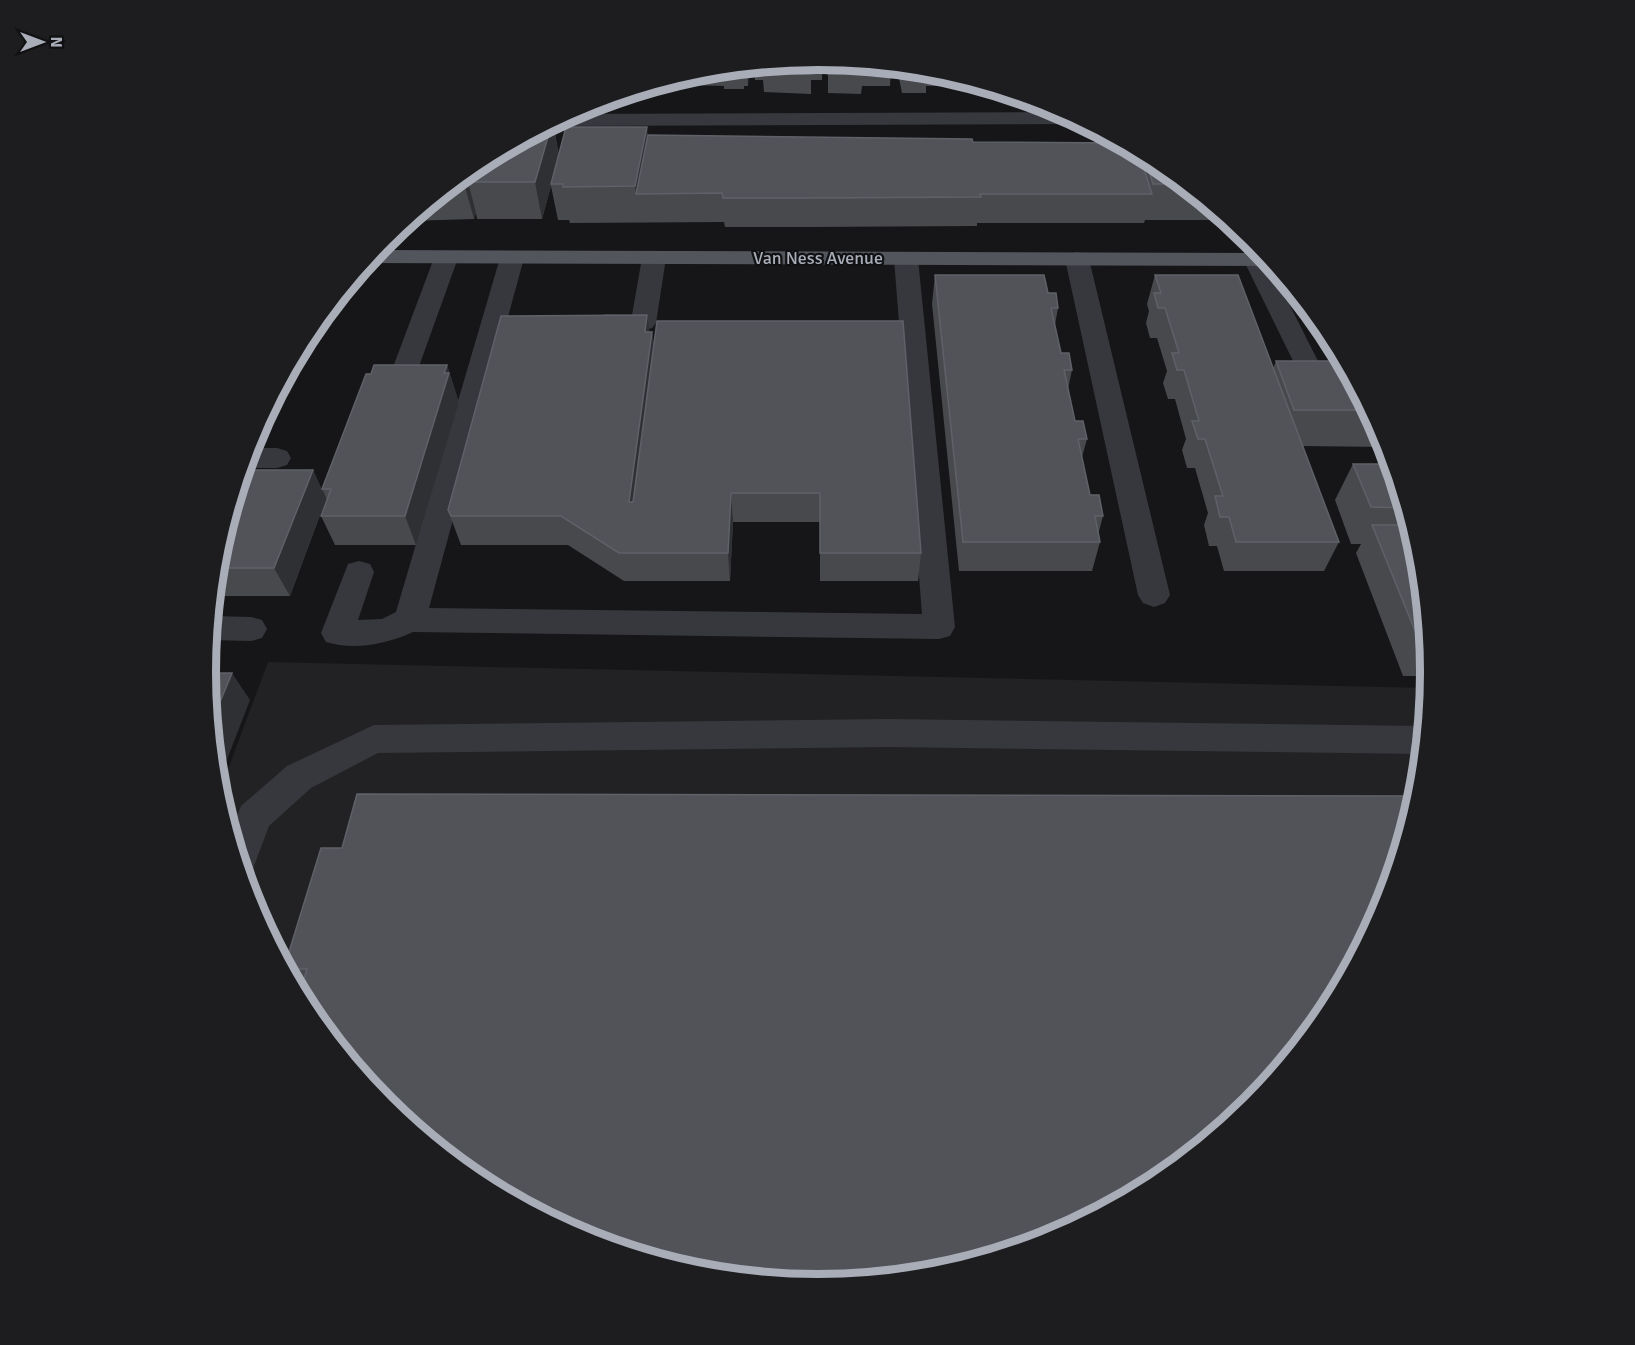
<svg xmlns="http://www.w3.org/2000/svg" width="1635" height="1345" font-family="Signika,sans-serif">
  <rect width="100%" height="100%" fill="#161618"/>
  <!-- built -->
  <path fill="#222225" d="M268,662L1429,688L1418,792L1383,907L698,1273L583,1238L477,1182L308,1012L251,907L218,796Z"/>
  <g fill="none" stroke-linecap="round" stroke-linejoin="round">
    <!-- minor -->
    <path fill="#37383d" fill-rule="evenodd" d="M1062,112L1081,122L1074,124L558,126L550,124L570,114Z
      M446,251L454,253L458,258L413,383L409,389L400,392L391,389L387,383L434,258L438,253Z
      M512,251L520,253L524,258L429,608L922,614L894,259L898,254L906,252L914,254L918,259L955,627L950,636L939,639L413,632C387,644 354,651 326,642L321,633L348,564L359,561L370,564L374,572L358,620L382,619L396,612L500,258L504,253Z
      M654,251L662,253L666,258L656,323L652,328L643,331L597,327L593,322L597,317L606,314L632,315L642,258L646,253Z
      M1077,252L1085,254L1089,259L1170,595L1165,603L1154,607L1143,603L1138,595L1065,259L1069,254Z
      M1255,252L1262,254L1267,260L1320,365L1347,370L1355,385L1337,386L1301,377L1243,259L1247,254Z
      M249,448H277L287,451L291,458L287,465L277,468H246L243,467Z
      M211,616L251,617L262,620L267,629L262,638L251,641L209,640Z
      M888,719L1425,726L1422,754L888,747L378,753L311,788L269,826L251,874L243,877L230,834L241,806L287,766L374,725Z"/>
    <!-- major -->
    <path fill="#53555c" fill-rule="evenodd" d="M376,250L1262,253L1272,266L365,263Z"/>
  </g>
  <!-- wall -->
  <path fill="#47494d" d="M818,60H822V80H811V94L764,92L763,80H755L754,66Z
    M828,61L891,67L890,86H862L861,94L828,93Z
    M749,67L748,86H744V89H724V86L685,85V76L698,72Z
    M897,68L937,72L956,78L955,86H926V93H902Z
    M670,80L668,86H653L652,92H640V89Z
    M969,81L996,90H970Z
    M553,123L559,155L648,135L973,142L1140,155V154L1158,163L1227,220H1145L1144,223H977V226L809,227H725L724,222L570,223L569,220H558L551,186L542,219H477L476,213L474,219L407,221L477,163Z
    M935,275L1048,293L1058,308L1055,325L1061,353L1072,370L1068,389L1075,421L1087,439L1082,457L1090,495L1103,516L1098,535L1100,542L1092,571H959L932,304Z
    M1155,275L1273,369L1276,361H1342L1383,438L1386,447L1302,446L1339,542L1324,571H1224L1217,546H1209L1204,525L1208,513L1195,468H1187L1182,450L1186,439L1175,399H1168L1163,383L1167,371L1157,338H1150L1146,323L1149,311L1147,304Z
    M650,332H652L654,345L921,553L918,581H820V522H733L730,581H624L568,545H461L448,510Z
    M447,365L459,403L416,545H335L321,516L327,500L322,489L371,374Z
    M1353,464H1391L1418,553L1430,676H1403L1356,553L1361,544H1351L1335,500Z
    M313,470L326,499L290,596H213L217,553Z
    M342,848L302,987L286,972L284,968Z"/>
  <!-- shaded-wall -->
  <path fill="#2f3033" d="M747,67H749L748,86Z
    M552,123H553L559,157L551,184V186L542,219L535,182Z
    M647,127L651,163L636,194L635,186Z
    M477,163L468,182L476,213L474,219L464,183L469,170Z
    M647,315L651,342L652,332L656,362L634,531L629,502L645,332Z
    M447,365L459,403L416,545L405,516Z
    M313,470L326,499L290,596L274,568Z
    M731,493L733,522L730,581L728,553Z
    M232,673L250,700L216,788L210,726Z"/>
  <!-- building -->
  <path fill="#525359" stroke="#5f6168" stroke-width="1.5" d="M811,61V74L763,73L764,65Z
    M828,61L886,67H862V74H828Z
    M743,67V70H723V69Z
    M902,68L927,71V74H903Z
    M552,123L535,182H468L474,166L477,163Z
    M566,127H647L635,186L563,187V184H551Z
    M648,135L972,139L973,142L1119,143L1139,153L1152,194H980L981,197L808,198H723L722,193L636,194Z
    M1144,156L1158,163L1183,184H1153Z
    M469,170L464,183H453Z
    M935,275H1044L1048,293H1056L1058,308H1051L1061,353H1069L1072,370H1064L1075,421H1083L1087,439H1078L1090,495H1099L1103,516H1095L1100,542H963Z
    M1155,275H1238L1339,542H1236L1229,517H1220L1215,496H1223L1205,439H1198L1192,421H1199L1184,370H1177L1172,353H1179L1165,308H1158L1154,293H1161Z
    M647,315L645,332H652L629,502H633L657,321H903L921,553H820V493H731L728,553H619L561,516H451L448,510L501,316Z
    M1276,361H1342L1368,410H1294Z
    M374,365H447L444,373H449L405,516H321L331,489H322L366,374H371Z
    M1353,464H1391L1404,508L1371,507Z
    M242,470H313L274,568H215L217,553Z
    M1372,525H1410L1418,553L1428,648H1422Z
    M205,673H232L210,726Z
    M357,794L1417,796L1383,907L1327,1013L1250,1106L1158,1182L1052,1239L937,1273L817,1285L698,1273L583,1238L477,1182L384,1105L308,1012L299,996L307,969H285L284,968L321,848H342Z"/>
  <g text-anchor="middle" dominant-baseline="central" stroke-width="4.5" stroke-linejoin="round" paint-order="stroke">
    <!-- far-street labels -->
    <g font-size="18" fill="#a8adb8" stroke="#111113">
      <text x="818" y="258">Van Ness Avenue</text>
    </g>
  </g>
  <!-- crop -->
  <path d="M0 0H1635V1345H0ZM216 672a602 602 0 1 1 1204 0a602 602 0 1 1-1204 0Z" fill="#1d1d20" fill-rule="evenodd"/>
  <path fill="none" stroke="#a8adb8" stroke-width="8" d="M216 672a602 602 0 1 1 1204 0a602 602 0 1 1-1204 0Z"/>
  <!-- north arrow -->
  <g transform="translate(42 42) rotate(90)" stroke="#111113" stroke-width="4.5" paint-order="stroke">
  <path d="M0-4.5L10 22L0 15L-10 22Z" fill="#a8adb8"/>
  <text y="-9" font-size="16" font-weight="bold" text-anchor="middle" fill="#a8adb8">N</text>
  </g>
</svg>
